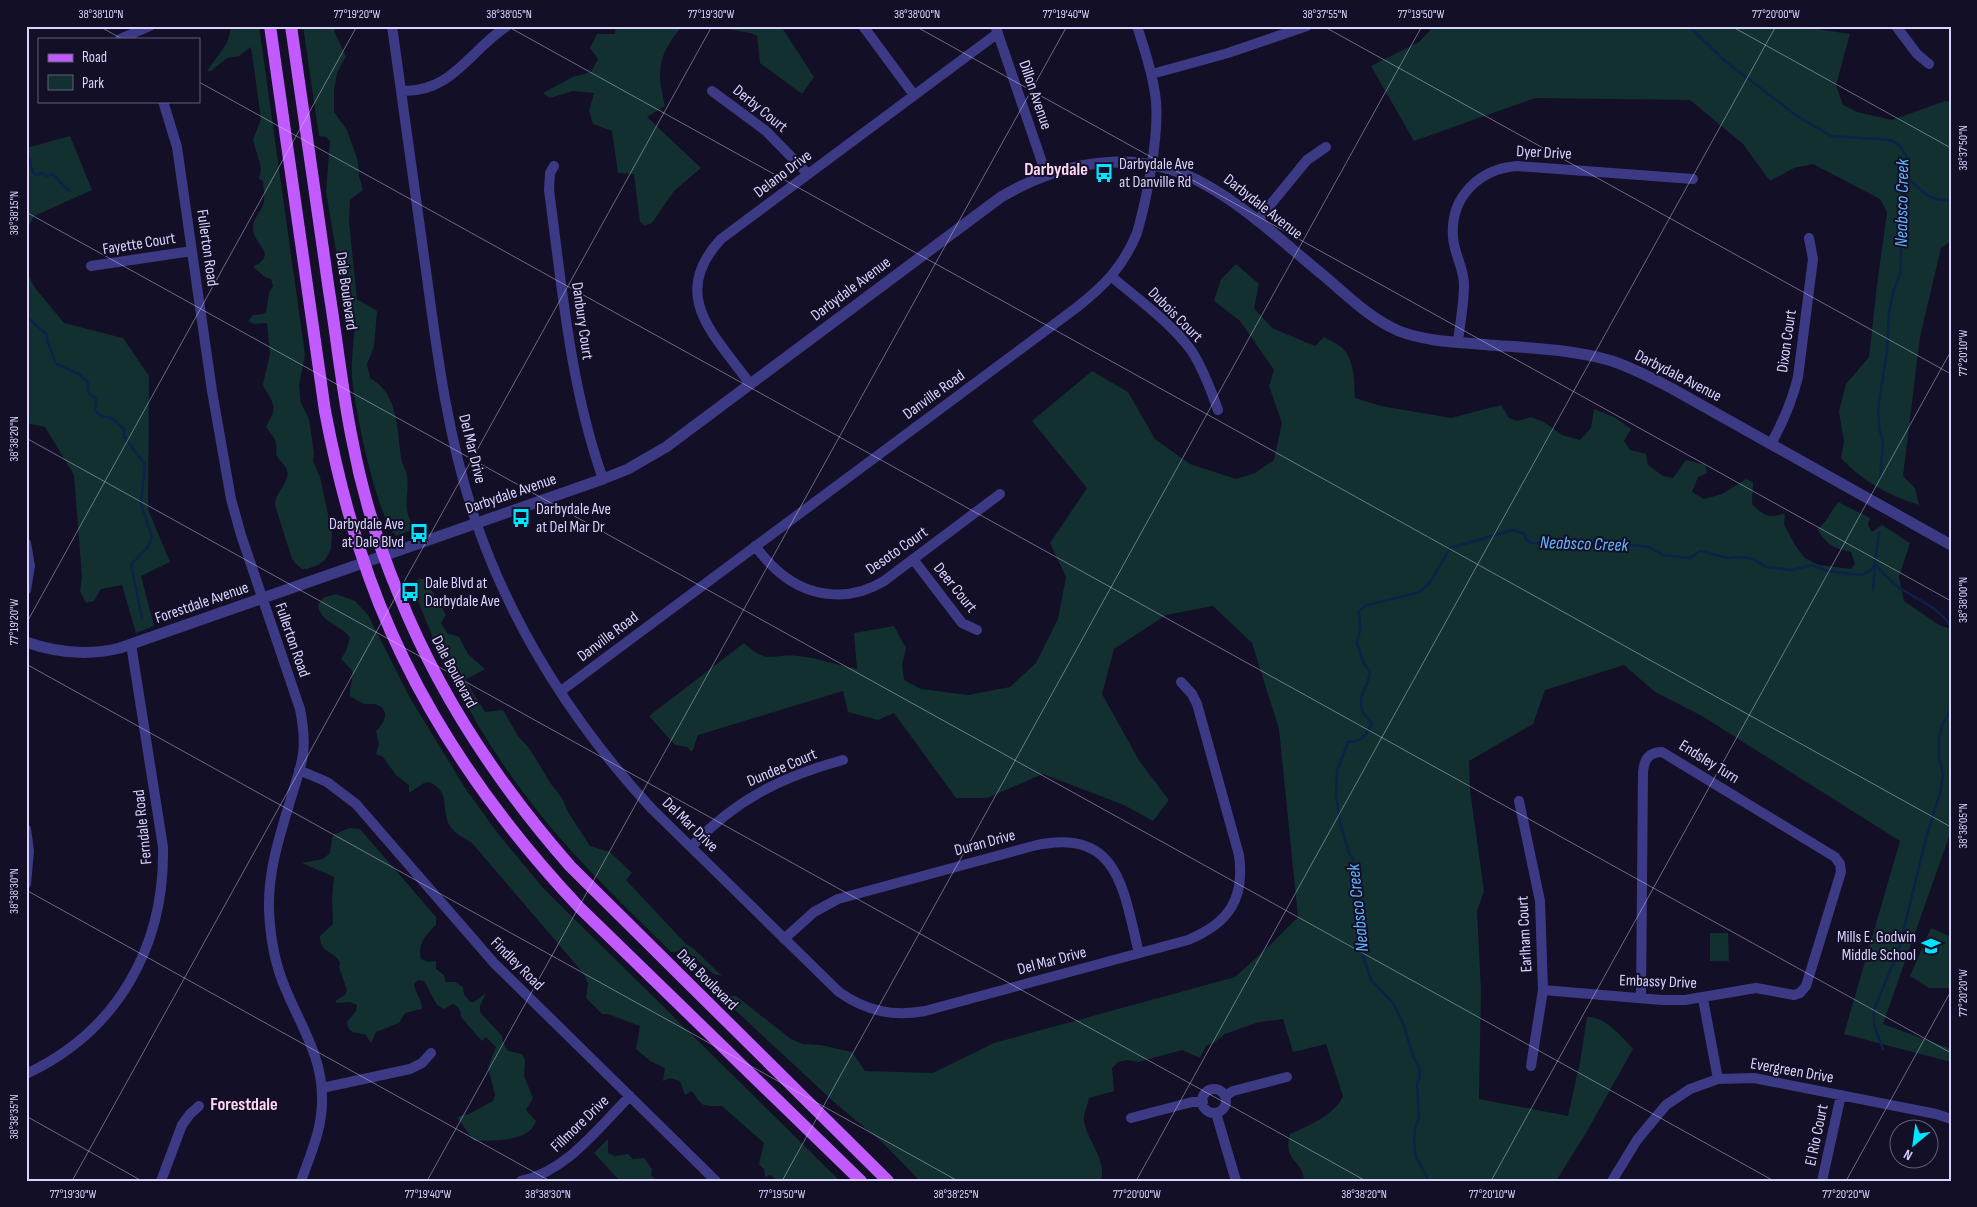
<svg xmlns="http://www.w3.org/2000/svg" width="1977" height="1207" font-family="'Sofia Sans Condensed',sans-serif">
  <rect width="100%" height="100%" fill="#130f26"/>
  <!-- green -->
  <path fill="#12302f" d="M232,26H259L305,355L299,385L300,397L301,403L309,419L314,453L313,461L320,477L332,533L331,549L325,560L318,565L307,569H302L296,564L292,559L275,505C274,492 293,481 286,468C283,463 279,460 276,455C278,438 273,438 266,426C273,414 277,410 269,395C266,390 264,389 263,384L270,354L267,323L254,324L248,321L253,315L263,314L266,312L269,293L273,286L271,279L265,277L253,267C279,253 254,246 253,229C252,219 260,214 263,205C266,197 263,188 263,181L259,179L261,168L253,140L261,119L251,47L239,56L227,58L211,71H207L227,43Z
    M303,26H336L334,31L346,56L337,73L334,91V112L347,130L358,161L359,176L363,190L350,200L349,221L357,299L377,311L374,347L367,364L370,378C401,396 396,432 402,462C403,467 407,471 407,476C410,496 400,511 416,528L396,536C377,518 354,406 352,377C351,359 354,340 355,323L354,314L346,312L326,191L330,141L326,137L319,136Z
    M616,26H682C658,56 656,69 665,106L647,117L701,168L674,191L652,223L645,226L640,222L634,174L618,173L612,131L593,124L589,111L594,93L573,91L550,98L543,93L573,77L591,72L598,59L590,48L597,34H615Z
    M724,26H781L814,77L802,94L760,63L757,36L751,33L726,29Z
    M1434,26H1797L1850,34L1836,85L1843,105L1857,112L1892,120L1945,101L1951,102V241L1941,248L1920,337L1903,476L1915,488L1919,505C1889,496 1862,481 1841,458L1844,442L1839,411L1846,384L1869,357L1877,285L1887,212L1880,199L1813,164L1794,168L1770,181L1743,144L1690,100L1535,98L1414,141L1371,66L1419,42Z
    M70,136L92,190L34,216L26,231V148Z
    M1236,264L1259,284L1254,308L1272,328L1315,346L1324,337C1329,340 1336,343 1341,347C1355,359 1354,381 1355,398L1381,406L1451,418L1501,405L1509,418L1518,421L1531,417L1544,422L1562,435L1580,440L1591,428L1594,409L1614,417L1631,429L1624,441L1630,450L1646,454L1648,465L1663,476L1673,478L1686,460L1705,465L1707,473L1698,477L1692,492L1704,499L1722,494L1746,479L1753,482L1752,504C1763,516 1770,519 1785,513L1784,525L1797,548L1805,558L1819,565L1851,569L1855,564L1851,552C1833,548 1827,545 1817,529L1825,522L1838,502L1870,518L1868,525L1872,532L1882,525L1910,543L1899,577L1904,601L1939,625L1951,629V831L1883,1024L1951,1049V1062L1844,1034L1900,841L1702,716L1655,692L1624,665L1545,690L1533,724L1469,761L1470,790L1484,891L1477,911L1481,990L1479,1099L1568,1116L1580,1062L1587,1017C1605,1016 1622,1037 1633,1049L1586,1133L1556,1181H1304C1303,1159 1282,1162 1290,1134C1308,1126 1335,1115 1343,1096L1326,1044L1293,1052L1283,1019L1259,1022L1225,1034L1215,1042L1206,1046L1200,1058L1182,1050L1138,1062L1127,1060L1118,1062L1112,1068L1114,1091L1089,1098C1088,1104 1083,1115 1084,1121C1087,1141 1107,1159 1101,1181H920L884,1144L834,1102L720,996H736L791,1039L803,1044L821,1045L852,1052L865,1071L933,1073L994,1043L1235,977L1265,950L1298,917L1279,729L1252,643L1213,606L1166,615L1114,649L1102,694L1140,762L1169,800L1153,821L1124,805L1043,774L987,798H956L894,713L878,720L848,712L843,691L698,735L692,752L687,747L675,745L649,716L744,643C769,666 771,653 798,656C818,658 838,665 857,669L854,633L894,626L906,648L902,665L904,680L921,689L968,695L1010,687L1036,663L1058,619L1066,577L1050,543L1087,488L1032,421L1092,371L1128,392L1155,439L1190,464L1236,479L1255,473L1274,460L1282,423L1269,386L1274,370L1240,321L1214,301L1221,279Z
    M26,271L35,288L64,323L123,338L149,376L148,509L170,562L141,576L154,626L136,633L122,585L101,589L94,601L86,603L80,591L82,577L74,475L45,427L26,423Z
    M419,579H425L446,615L441,623L447,633L459,637L468,654L485,669L465,680L485,712L503,710L518,736L529,748L551,784L562,798L568,812L590,846L610,852L632,873L626,880L686,944L694,949L722,976L714,974L686,951L671,952C620,901 566,851 523,792C507,771 492,748 478,725C469,709 460,692 449,677L411,584Z
    M336,594L355,601L368,615L410,698L467,791L499,835L544,889L840,1181H778L770,1175L765,1177L764,1169L759,1164L764,1143L722,1106C703,1106 703,1108 692,1091L685,1095L680,1081L670,1078L663,1081L665,1068L650,1061L636,1049L640,1026L608,1014H602L586,998L588,984L584,974L472,843C464,838 455,834 450,826C440,810 452,792 429,782L424,783L409,793V785L396,775L383,757L376,754L379,744L376,731C384,724 391,710 377,705C373,703 369,705 365,704C359,702 355,699 350,696C349,686 354,680 352,670L341,659L346,651L350,638C341,624 320,623 318,605L323,598Z
    M350,828L360,829L436,917V925C426,934 417,945 421,959L429,962L436,961V969L444,975L446,982H455L463,987L464,994L470,1002H474L486,993L480,1006V1012L502,1036L503,1043L508,1051L522,1054L525,1060L524,1076L533,1098L526,1110L536,1121C529,1143 493,1140 474,1141L457,1117L469,1114L493,1101L495,1095L488,1067L496,1047L486,1037L482,1041L461,1017C461,1011 459,1007 453,1004L444,1009L437,1005L424,981L418,980L414,984C415,993 423,1001 422,1009L405,1013L399,1023L376,1032L371,1043L366,1035C356,1032 348,1034 347,1022L356,1011L357,1005L350,1002L337,1003L335,1001L345,995L347,990L339,967L340,963C333,949 320,954 320,936L333,924L332,899L334,877L302,863L323,859L330,853L332,838L335,834Z
    M1931,928L1951,937V988H1929L1910,976Z
    M1710,933H1728L1729,961H1710Z
    M608,1139V1153L615,1156L628,1154L633,1159L644,1158L652,1169L651,1175L657,1181H620L594,1153Z"/>
  <g fill="none" stroke-linecap="round" stroke-linejoin="round">
    <!-- stream -->
    <path stroke="#0c2248" stroke-width="2.5" d="M1689,26L1724,60L1797,116L1831,136L1891,140L1900,146L1906,156L1908,168L1904,201L1905,212L1902,224L1900,275L1894,289L1889,313L1887,351L1878,409L1879,428L1883,442L1880,478
      M26,157L30,160L32,171L36,175L42,173L47,176L52,174C60,179 61,187 70,191
      M1907,177C1922,191 1928,201 1951,200
      M26,316L47,335C46,345 54,353 55,363L80,375L88,382V392L96,399L95,411L103,417H110L124,429V437L145,464L141,504L152,537L148,547L131,565L142,618
      M1873,590L1875,564C1882,571 1889,581 1897,586C1915,599 1940,607 1951,627
      M1883,1049L1874,1025V1010L1899,949L1926,838L1940,793L1943,774L1939,757V739L1942,725L1951,709
      M1429,1181L1416,1157L1414,1144L1415,1128L1419,1118L1417,1083L1420,1077L1419,1067L1413,1056L1403,1023L1393,1003L1371,980L1364,959L1354,903L1352,879L1354,861L1349,853L1341,826L1336,796L1337,771L1348,742C1362,742 1366,735 1372,724C1369,719 1364,715 1362,710C1357,697 1370,684 1370,671L1364,664L1357,643L1360,630L1359,611L1367,605L1420,592L1431,581L1450,548L1513,530L1525,534L1526,539L1531,543L1575,542L1613,547L1634,545L1649,547L1663,555L1690,558L1700,551L1728,558L1742,557L1753,559L1766,567L1792,570L1812,565L1827,571L1862,575L1871,570L1875,564L1879,532"/>
    <!-- minor -->
    <path stroke="#3d3a85" stroke-width="10" d="M392,26C404,110 415,194 427,278C438,361 449,443 476,522C513,629 576,727 652,809L839,992C866,1011 893,1017 925,1011L1188,940C1229,923 1245,899 1239,855L1197,704L1192,694L1181,682
      M863,26L914,95
      M1896,26L1917,54L1929,64
      M996,28L1046,174
      M120,39L150,26
      M1152,74L1228,53L1307,26
      M401,91C452,93 469,51 507,26
      M712,91L766,131L808,174
      M163,101L177,147L212,391L231,499L241,535L300,709C303,724 305,739 303,754C301,769 295,784 291,798C280,835 268,870 269,909C270,937 275,965 286,990C301,1026 322,1057 322,1097C323,1127 311,1153 301,1181
      M554,166L550,173L549,190C562,287 570,386 603,479
      M1257,221L1307,160L1326,147
      M91,266L192,251
      M1112,277C1139,300 1170,322 1191,350C1203,368 1211,390 1218,410
      M1458,342C1460,323 1464,304 1464,285C1464,268 1454,254 1453,237C1450,197 1479,169 1517,166L1693,179
      M750,384C715,335 668,296 721,239L998,33
      M1771,444C1783,422 1792,402 1798,377L1813,259L1809,238
      M26,543L30,566L26,590
      M755,546C762,555 770,565 779,572C809,598 850,602 884,581L1000,494
      M913,559L962,623L977,630
      M561,691L1076,308C1104,286 1123,267 1137,233C1147,198 1159,137 1156,101C1153,75 1145,51 1137,26
      M299,770L327,782L356,804L494,963L716,1181
      M1519,801L1540,901L1543,990L1531,1066
      M26,829L29,851L26,884
      M691,847C735,800 781,777 843,760
      M784,939L814,912L838,899L1033,846C1119,826 1123,889 1139,953
      M1543,990L1662,1000H1685L1756,988L1794,995L1800,993L1806,986L1841,872L1840,864L1835,857L1662,752C1649,752 1644,760 1643,772L1641,998
      M1703,999L1718,1079
      M26,1074C118,1031 165,946 163,847L131,644
      M322,1088L410,1069L422,1063L431,1053
      M1202 1101a12 12 0 1 1 24 0a12 12 0 1 1-24 0Z
      M1225,1096L1233,1091L1287,1077
      M1216,1113L1236,1181
      M1131,1118L1192,1102H1203
      M161,1181L182,1125L190,1114L199,1106
      M521,1181C567,1171 598,1128 630,1096
      M1612,1181L1637,1140L1666,1105L1690,1089L1718,1079L1754,1078L1936,1114L1951,1119
      M1822,1181L1841,1095"/>
    <!-- tertiary -->
    <path stroke="#3d3a85" stroke-width="11" d="M26,642C57,653 88,656 120,648L603,479L628,469L666,447L1001,197C1064,160 1140,147 1206,185C1249,209 1285,244 1323,275C1347,295 1370,319 1399,331C1427,342 1459,342 1489,345C1530,348 1572,349 1612,361C1633,368 1652,378 1671,388L1951,545"/>
    <!-- primary -->
    <path stroke="#c25bff" stroke-width="12" d="M270,26L325,411C334,458 345,505 360,550C403,686 483,805 580,908L861,1181
      M291,26C304,115 317,203 329,291C337,340 342,390 352,439C362,492 378,545 399,595C439,695 499,785 570,866L888,1181"/>
  </g>
  <!-- ticks -->
  <path fill="none" stroke="#d9d4ff" stroke-width="1" stroke-opacity="0.45" d="M99,26L122,39M507,26L1951,827M915,26L1951,601M1323,26L1951,374M1731,26L1951,148M199,82L1951,1053M26,212L1774,1181M26,438L1366,1181M26,624L357,26M26,664L958,1181M26,890L550,1181M26,1116L142,1181M72,1181L712,26M427,1181L1067,26M782,1181L1422,26M1136,1181L1776,26M1491,1181L1951,351M1846,1181L1951,991"/>
  <!-- icons -->
  <defs>
    <g id="bus-bare" transform="scale(1.5)"><path d="M-5-6H5V4H4V6H2V4H-2V6H-4V4H-5ZM-3.5-4V0h7V-4ZM-3.5 1.2v1.5H-2V1.2ZM2 1.2v1.5H3.5V1.2Z" fill="#00e5ff" stroke="#130f26" stroke-width="2.5" paint-order="stroke"/></g>
    <g id="school-bare" transform="scale(1.5)"><path d="M0-5L7-2L0 1L-7-2ZM-4 1L0 2.5L4 1V4Q0 6-4 4Z" fill="#00e5ff" stroke="#130f26" stroke-width="2.5" paint-order="stroke"/></g>
  </defs>
  <g fill-rule="evenodd">
    <use href="#bus-bare" x="1104" y="173"/>
    <use href="#bus-bare" x="521" y="518"/>
    <use href="#bus-bare" x="419" y="533"/>
    <use href="#bus-bare" x="410" y="592"/>
    <use href="#school-bare" x="1931" y="946"/>
  </g>
  <g text-anchor="middle" dominant-baseline="central" stroke-width="4" stroke-linejoin="round" paint-order="stroke">
    <!-- street labels -->
    <g font-size="16" fill="#d9d4ff" stroke="#130f26">
      <text transform="translate(1035 95) rotate(71)">Dillon Avenue</text>
      <text transform="translate(760 109) rotate(39)">Derby Court</text>
      <text transform="translate(1544 153) rotate(3)">Dyer Drive</text>
      <text transform="translate(783 174) rotate(-37)">Delano Drive</text>
      <text transform="translate(1263 207) rotate(38)">Darbydale Avenue</text>
      <text transform="translate(139 244) rotate(-9)">Fayette Court</text>
      <text transform="translate(207 248) rotate(82)">Fullerton Road</text>
      <text transform="translate(851 289) rotate(-37)">Darbydale Avenue</text>
      <text transform="translate(346 291) rotate(82)">Dale Boulevard</text>
      <text transform="translate(1175 315) rotate(45)">Dubois Court</text>
      <text transform="translate(582 321) rotate(82)">Danbury Court</text>
      <text transform="translate(1787 341) rotate(-82)">Dixon Court</text>
      <text transform="translate(1678 376) rotate(27)">Darbydale Avenue</text>
      <text transform="translate(934 395) rotate(-36)">Danville Road</text>
      <text transform="translate(472 449) rotate(76)">Del Mar Drive</text>
      <text transform="translate(511 494) rotate(-19)">Darbydale Avenue</text>
      <text transform="translate(897 551) rotate(-35)">Desoto Court</text>
      <text transform="translate(955 588) rotate(51)">Deer Court</text>
      <text transform="translate(202 603) rotate(-19)">Forestdale Avenue</text>
      <text transform="translate(608 637) rotate(-37)">Danville Road</text>
      <text transform="translate(292 640) rotate(71)">Fullerton Road</text>
      <text transform="translate(454 672) rotate(62)">Dale Boulevard</text>
      <text transform="translate(1709 762) rotate(32)">Endsley Turn</text>
      <text transform="translate(782 768) rotate(-23)">Dundee Court</text>
      <text transform="translate(690 825) rotate(44)">Del Mar Drive</text>
      <text transform="translate(143 827) rotate(-96)">Ferndale Road</text>
      <text transform="translate(985 843) rotate(-15)">Duran Drive</text>
      <text transform="translate(1525 934) rotate(-93)">Earlham Court</text>
      <text transform="translate(1052 961) rotate(-15)">Del Mar Drive</text>
      <text transform="translate(517 964) rotate(45)">Findley Road</text>
      <text transform="translate(707 980) rotate(45)">Dale Boulevard</text>
      <text transform="translate(1658 982) rotate(2)">Embassy Drive</text>
      <text transform="translate(1792 1071) rotate(10)">Evergreen Drive</text>
      <text transform="translate(580 1124) rotate(-44)">Fillmore Drive</text>
      <text transform="translate(1817 1135) rotate(-78)">El Rio Court</text>
    </g>
    <!-- poi labels -->
    <g font-size="16" fill="#d9d4ff" stroke="#130f26" text-anchor="start">
      <text x="1119" y="164">Darbydale Ave<tspan x="1119" dy="18">at Danville Rd</tspan></text>
      <text x="536" y="509">Darbydale Ave<tspan x="536" dy="18">at Del Mar Dr</tspan></text>
      <text x="404" y="524" text-anchor="end">Darbydale Ave<tspan x="404" dy="18">at Dale Blvd</tspan></text>
      <text x="425" y="583">Dale Blvd at<tspan x="425" dy="18">Darbydale Ave</tspan></text>
      <text x="1916" y="937" text-anchor="end">Mills E. Godwin<tspan x="1916" dy="18">Middle School</tspan></text>
    </g>
    <!-- neighbourhood labels -->
    <g font-size="18" font-weight="bold" fill="#ffd6f0" stroke="#130f26">
      <text x="1056" y="169">Darbydale</text>
      <text x="244" y="1104">Forestdale</text>
    </g>
    <!-- water labels -->
    <g font-size="18" font-style="italic" fill="#62b6ff" stroke="#130f26">
      <text transform="translate(1902 203) rotate(-89)">Neabsco Creek</text>
      <text transform="translate(1584 544) rotate(2)">Neabsco Creek</text>
      <text transform="translate(1358 908) rotate(-96)">Neabsco Creek</text>
    </g>
  </g>
  <!-- border -->
  <rect width="1977" height="1207" fill="none" stroke="#130f26" stroke-width="55"/>
  <!-- legend -->
  <rect x="38" y="38" width="162" height="65" fill="#130f26" stroke="#625e7d"/>
  <rect x="48" y="54" width="25" height="8" fill="#c25bff" stroke="#625e7d"/>
  <text x="82" y="62" font-size="15" fill="#d9d4ff">Road</text>
  <rect x="48" y="75" width="25" height="15" fill="#12302f" stroke="#625e7d"/>
  <text x="82" y="88" font-size="15" fill="#d9d4ff">Park</text>
  <!-- north arrow -->
  <g transform="translate(1914 1144) rotate(209)"><circle r="24" fill="#130f26" stroke="#625e7d"/>
  <path d="M0-4L9 19L0 12L-9 19Z" fill="#00e5ff"/>
  <text y="-8" font-size="14" font-weight="bold" text-anchor="middle" fill="#d9d4ff">N</text>
  </g>
  <rect x="28" y="28" width="1922" height="1152" fill="none" stroke="#d9d4ff" stroke-width="2"/>
  <g font-size="12" text-anchor="middle" fill="#d9d4ff">
    <text x="101" y="18">38°38'10"N</text>
    <text x="357" y="18">77°19'20"W</text>
    <text x="509" y="18">38°38'05"N</text>
    <text x="711" y="18">77°19'30"W</text>
    <text x="917" y="18">38°38'00"N</text>
    <text x="1066" y="18">77°19'40"W</text>
    <text x="1325" y="18">38°37'55"N</text>
    <text x="1421" y="18">77°19'50"W</text>
    <text x="1776" y="18">77°20'00"W</text>
    <text transform="translate(1963 148) rotate(-90)" y="4">38°37'50"N</text>
    <text transform="translate(14 213) rotate(-90)" y="4">38°38'15"N</text>
    <text transform="translate(1963 353) rotate(-90)" y="4">77°20'10"W</text>
    <text transform="translate(14 439) rotate(-90)" y="4">38°38'20"N</text>
    <text transform="translate(1963 600) rotate(-90)" y="4">38°38'00"N</text>
    <text transform="translate(14 622) rotate(-90)" y="4">77°19'20"W</text>
    <text transform="translate(1963 826) rotate(-90)" y="4">38°38'05"N</text>
    <text transform="translate(14 891) rotate(-90)" y="4">38°38'30"N</text>
    <text transform="translate(1963 993) rotate(-90)" y="4">77°20'20"W</text>
    <text transform="translate(14 1117) rotate(-90)" y="4">38°38'35"N</text>
    <text x="73" y="1198">77°19'30"W</text>
    <text x="428" y="1198">77°19'40"W</text>
    <text x="548" y="1198">38°38'30"N</text>
    <text x="782" y="1198">77°19'50"W</text>
    <text x="956" y="1198">38°38'25"N</text>
    <text x="1137" y="1198">77°20'00"W</text>
    <text x="1364" y="1198">38°38'20"N</text>
    <text x="1492" y="1198">77°20'10"W</text>
    <text x="1846" y="1198">77°20'20"W</text>
  </g>
</svg>
